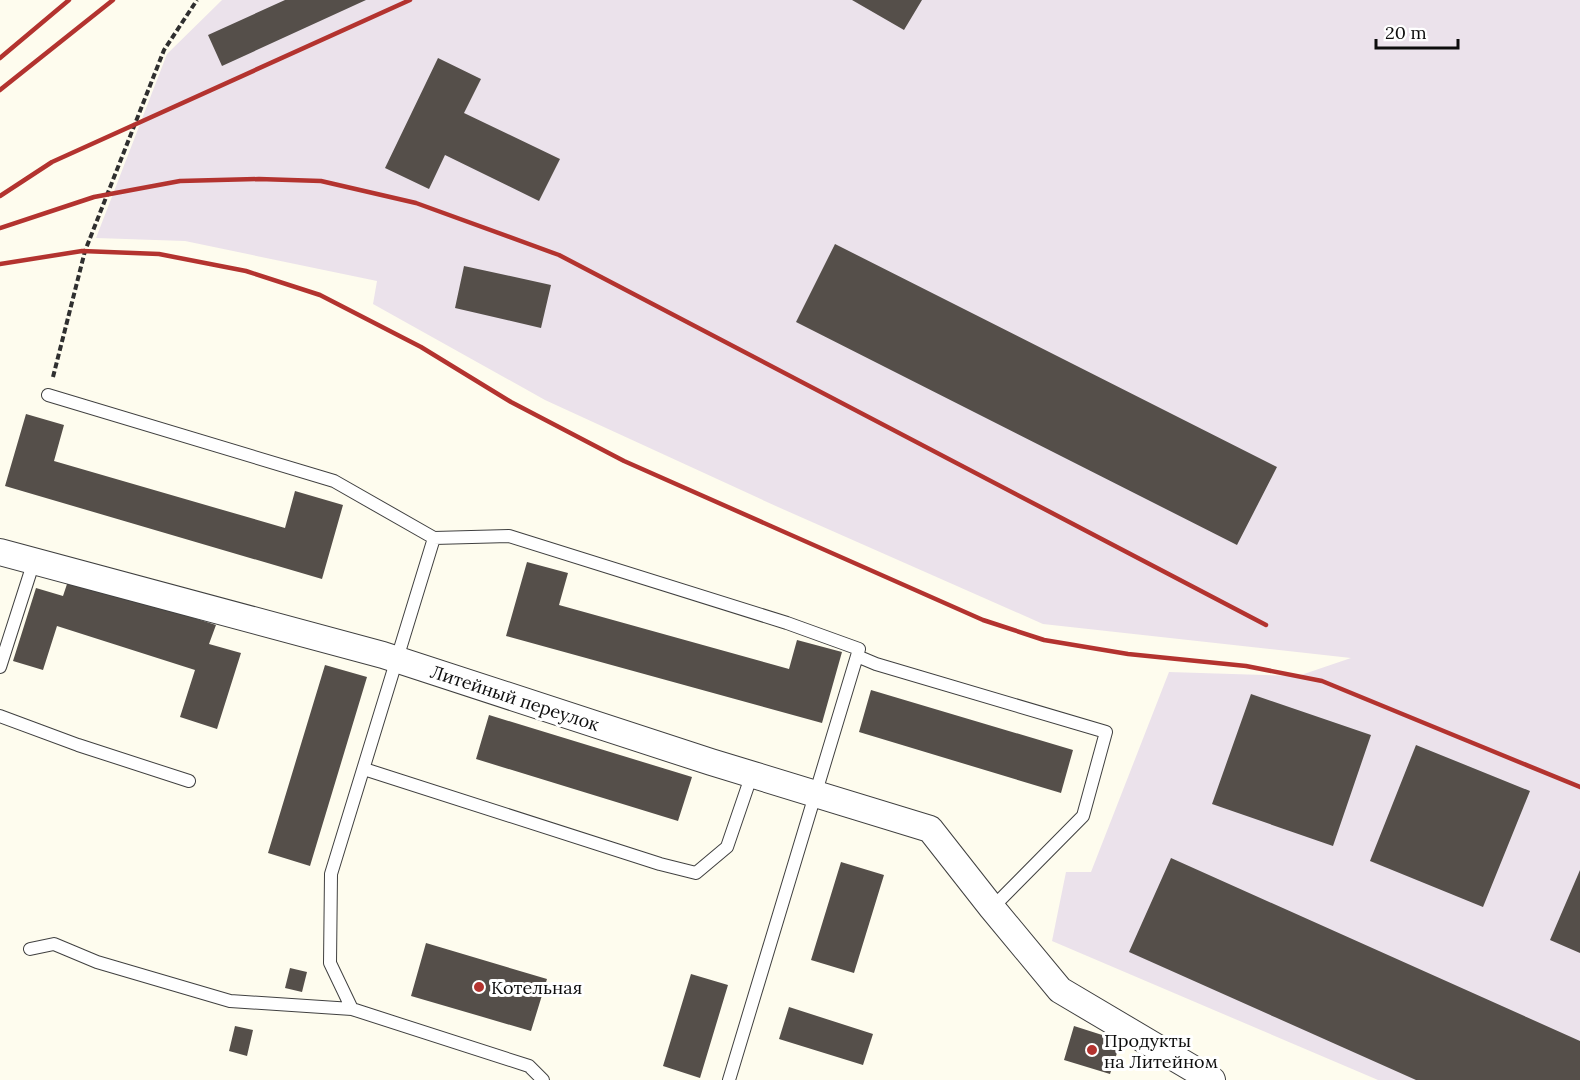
<svg xmlns="http://www.w3.org/2000/svg" width="1580" height="1080" font-family="Lora,serif">
  <rect width="100%" height="100%" fill="#fefcee"/>
  <!-- industrial -->
  <path fill="#ebe2eb" d="M222,0H1580V1080H1378L1052,941L1066,872H1091L1169,672L1298,676L1351,658L1043,624L778,507L545,400L373,304L377,281L185,241L96,238L167,54Z"/>
  <!-- building -->
  <path fill="#554f4a" d="M285,0H366L222,66L208,35Z
    M852,0H922L904,30Z
    M438,58L481,79L464,113L560,159L539,201L445,155L429,189L385,168Z
    M835,244L1277,467L1237,545L796,322Z
    M464,266L551,285L541,328L455,308Z
    M26,414L64,425L54,461L285,528L295,491L343,505L322,579L5,486Z
    M527,562L568,573L559,605L789,669L797,640L842,652L822,723L506,636Z
    M69,578L216,625L209,644L241,653L217,729L180,717L195,670L57,626L43,670L13,661L36,588L63,596Z
    M325,665L367,677L310,866L268,853Z
    M871,690L1073,750L1061,793L859,732Z
    M1251,694L1371,735L1333,846L1212,804Z
    M489,715L692,777L678,821L476,759Z
    M1416,745L1530,791L1483,907L1370,861Z
    M1171,858L1580,1041V1080H1416L1129,952Z
    M841,862L884,875L854,973L811,960Z
    M1580,870V953L1550,940Z
    M426,943L547,979L531,1031L411,996Z
    M290,968L307,972L302,992L285,988Z
    M691,974L728,985L700,1078L663,1066Z
    M789,1007L873,1034L863,1065L779,1039Z
    M235,1026L253,1030L247,1056L229,1051Z
    M1074,1026L1121,1041L1110,1074L1064,1060Z"/>
  <g fill="none" stroke-linecap="round" stroke-linejoin="round">
    <!-- lane casing -->
    <g stroke="#404040" stroke-width="14">
      <path id="lane" d="M48,395L334,481L434,538L331,874L330,963L352,1009L529,1066L543,1080
        M434,538L509,536L787,623L859,649L857,656
        M0,667L34,561
        M0,716L78,745L189,781
        M364,769L660,864L696,873L727,847L752,774
        M30,949L54,944L97,962L230,1001L352,1009
        M729,1080L857,656L876,664L1106,732L1083,816L992,908"/>
    </g>
    <!-- street casing -->
    <g stroke="#404040" stroke-width="28">
      <path id="street" d="M0,552L383,655L711,762L930,829L992,908L1060,990L1212,1080"/>
    </g>
    <!-- path -->
    <path stroke="#2f2f2f" stroke-width="4" stroke-dasharray="6 3" stroke-linecap="butt" d="M53,377L85,251L164,50L197,0"/>
    <!-- lane -->
    <use href="#lane" stroke="#fff" stroke-width="12"/>
    <!-- street -->
    <use href="#street" stroke="#fff" stroke-width="26"/>
    <!-- rail -->
    <path stroke="#b3332f" stroke-width="4.5" d="M0,58L69,0
      M0,90L113,0
      M0,196L52,162L410,0
      M0,228L94,197L180,181L259,179L321,181L416,203L559,255L1266,625
      M0,264L82,251L159,254L246,271L320,295L421,347L511,402L624,461L983,620L1044,640L1128,654L1246,666L1322,681L1580,787"/>
  </g>
  <!-- markers -->
  <g fill="#b3332f" stroke="#fff" stroke-width="2">
    <circle cx="479" cy="987" r="6"/>
    <circle cx="1092" cy="1050" r="6"/>
  </g>
  <g text-anchor="middle" dominant-baseline="central" stroke-width="6" stroke-linejoin="round" paint-order="stroke">
    <!-- street labels -->
    <g font-size="18" fill="#0d0d0d" stroke="#fff">
      <text transform="translate(515 698) rotate(18)">Литейный переулок</text>
    </g>
    <!-- poi labels -->
    <g font-size="18" fill="#0d0d0d" stroke="#fff" text-anchor="start">
      <text x="491" y="987">Котельная</text>
      <text x="1104" y="1040">Продукты<tspan x="1104" dy="21">на Литейном</tspan></text>
    </g>
  </g>
  <!-- scale -->
  <path d="M1376 39v9h82v-9" fill="none" stroke="#0d0d0d" stroke-width="3"/>
  <text x="1385" y="39" font-size="18" fill="#0d0d0d" stroke="#ffffff" stroke-width="4.5" paint-order="stroke">20 m</text>
</svg>
